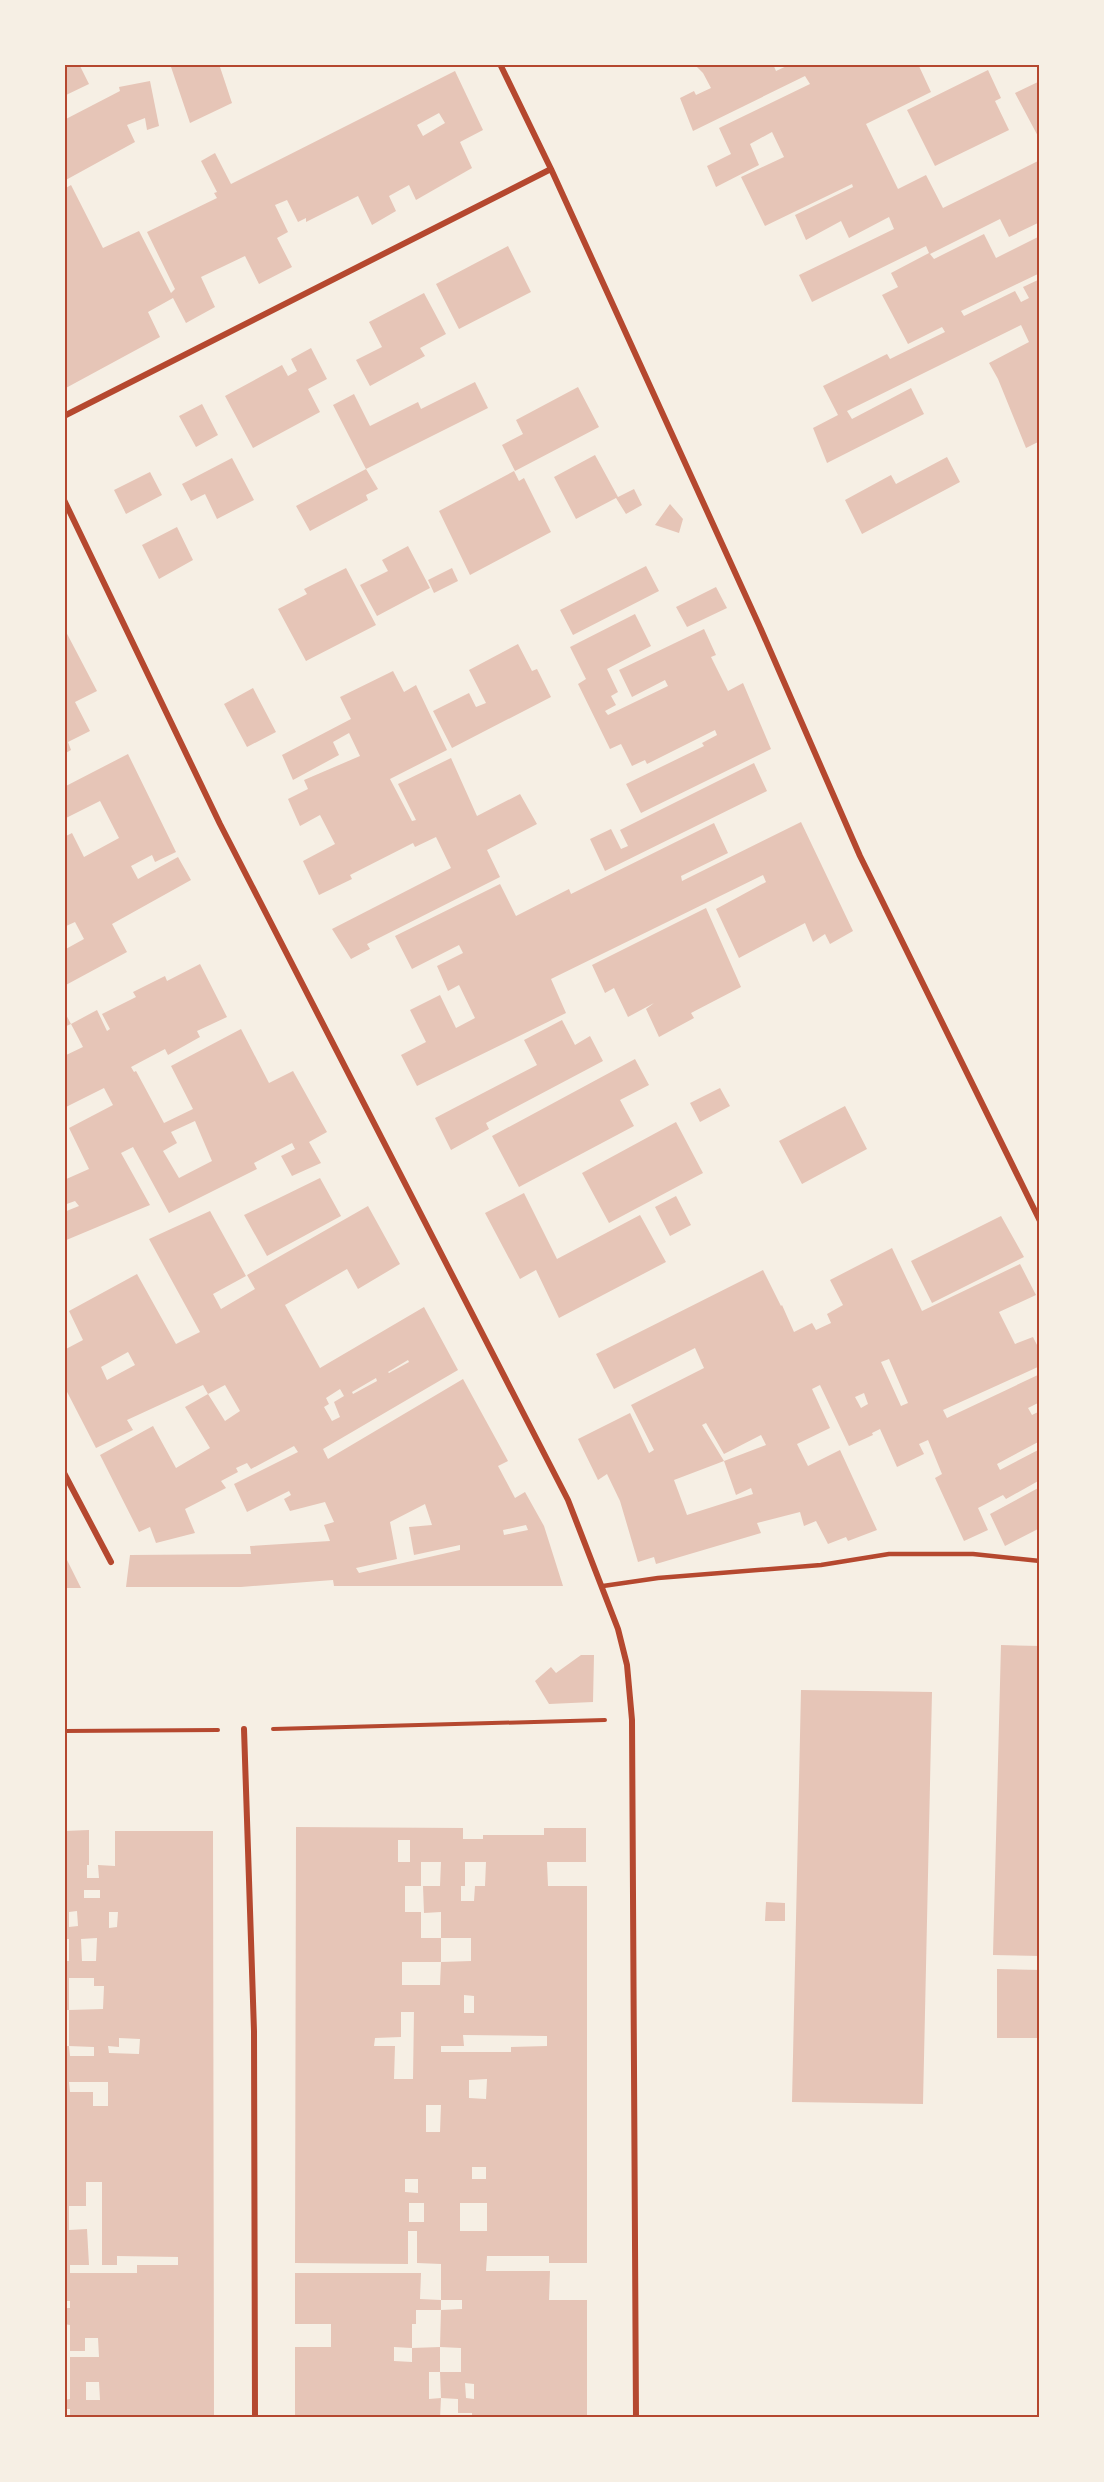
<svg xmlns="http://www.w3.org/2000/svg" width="1104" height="2482" font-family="'Nunito Sans',sans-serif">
  <rect width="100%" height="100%" fill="#f6efe4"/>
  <!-- building -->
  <path fill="#e6c5b7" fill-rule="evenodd" d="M64,64H79L89,84L64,96Z
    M170,64H219L232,103L190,123Z
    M694,64H773L776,71L791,64H918L931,92L866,124L898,189L926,175L943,208L1040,160V222L1009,237L1000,219L930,254L934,259L984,234L996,258L1040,236V273L961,311L964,316L1015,291L1021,302L1029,298L1023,287L1040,279V441L1026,448L998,379L989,363L1029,342L1021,325L847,411L852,419L911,388L924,414L827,463L813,428L838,415L823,386L887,354L890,359L945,332L942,327L908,344L882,295L898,287L891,273L929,253L926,246L812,302L799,275L894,229L889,217L849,238L841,221L806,240L795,215L853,187L852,184L765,226L741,177L784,157L772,132L750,144L759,165L716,187L707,166L731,154L719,128L810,84L805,76L693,131L680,98L694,91L696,95L711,88L703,73Z
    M988,70L1001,98L995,101L1009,130L935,166L907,110Z
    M455,71L483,130L460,142L472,168L416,200L409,185L389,196L396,211L372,225L358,196L306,222V218L298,222L287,200L275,205L288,232L277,238L292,267L259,284L245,256L201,277L215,307L186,323L173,298L148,312L160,337L64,389V189L71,185L103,248L139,231L171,293L175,289L147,232L217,198L214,193L217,192L201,161L215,153L231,184ZM439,113L445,123L423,136L417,125Z
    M150,81L159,126L147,130L145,118L127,125L135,142L64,181V120L120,91L119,87Z
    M1040,81V140L1015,93Z
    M508,246L531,292L459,329L436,284Z
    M424,293L446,334L420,348L425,356L370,386L356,360L382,347L369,322Z
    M311,348L327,379L308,389L320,412L253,448L225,396L282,365L288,376L297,371L291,359Z
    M475,382L488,408L366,469L333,405L354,394L370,426L418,402L421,409Z
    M578,387L599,427L515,471L502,445L523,434L516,420Z
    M202,404L218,435L196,447L179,416Z
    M595,455L618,497L634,489L642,505L626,514L616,498L576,519L554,477Z
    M947,457L960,482L862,534L845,500L891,475L896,484Z
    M232,458L254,500L217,519L205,494L191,501L182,484Z
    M366,469L378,489L366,495L368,500L310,531L296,506Z
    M514,471L519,481L524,478L551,532L470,575L439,511Z
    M150,472L162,495L126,514L114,490Z
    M670,504L683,519L679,533L655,525Z
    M177,527L193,560L159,579L142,545Z
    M408,546L430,588L377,616L360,585L388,571L382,560Z
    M646,566L659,591L573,635L560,610Z
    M346,568L376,625L306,661L278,609L307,594L304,589Z
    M452,568L458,581L434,593L428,580Z
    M716,587L727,608L687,627L676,607Z
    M635,614L651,646L607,669L618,692L611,696L616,705L605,711L608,715L668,686L665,680L632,697L619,670L704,629L716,655L711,657L728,691L743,683L771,749L641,813L626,784L704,746L702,743L717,735L715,730L647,764L645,760L632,766L621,744L610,749L578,684L586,679L570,647Z
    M64,628L97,691L75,702L90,731L68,742L71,750L64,754Z
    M518,644L532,671L537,669L551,697L452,748L433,711L469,693L476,707L486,703L469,670Z
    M393,671L404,692L416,685L447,750L390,779L412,821L416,820L398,784L451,758L477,816L520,794L537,824L487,850L500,877L367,944L370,949L351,959L332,929L451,868L436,837L415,847L413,843L350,875L352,879L319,895L303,861L335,844L320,815L300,826L288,799L308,789L304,780L360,756L349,733L333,742L339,755L293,780L282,755L351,719L340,697Z
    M253,688L276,732L247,747L224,704Z
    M128,754L176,852L155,862L152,855L131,866L138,879L178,857L191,880L112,924L127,952L64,986V950L84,939L75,922L64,927V837L72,833L84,857L119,838L100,801L64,819V787Z
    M754,763L767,791L605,871L590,839L611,829L621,849L628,846L620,830Z
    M801,822L853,931L830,944L825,934L813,942L805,923L739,958L716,909L766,882L763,875L551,979L566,1013L417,1086L401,1055L426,1042L410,1010L440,995L456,1028L475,1018L459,985L448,991L437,966L463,953L459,945L412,969L395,936L500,884L516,916L569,889L571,894L714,823L728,853L681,876L682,881Z
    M706,908L741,987L691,1013L694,1018L659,1037L646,1009L654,1003L628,1017L614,988L605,993L592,965Z
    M200,964L227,1017L197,1031L200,1037L168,1055L165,1049L131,1067L134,1072L136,1071L164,1123L193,1109L171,1066L241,1029L269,1083L293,1071L327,1132L309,1142L321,1163L292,1176L281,1156L295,1149L292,1143L254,1163L257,1169L169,1213L133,1147L121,1153L150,1205L64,1241V1212L79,1206L75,1201L64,1205V1180L89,1169L69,1128L113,1105L104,1088L64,1108V1056L83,1047L71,1024L64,1027V1011L71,1024L97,1010L107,1031L110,1029L102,1014L136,997L133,992L165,976L167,981ZM195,1121L212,1161L179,1178L163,1151L177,1143L171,1132Z
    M562,1020L575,1045L590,1036L603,1061L486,1123L489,1129L451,1150L435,1118L537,1065L524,1040Z
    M635,1059L649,1085L620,1100L634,1126L519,1187L492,1136Z
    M720,1088L730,1106L700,1122L690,1103Z
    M845,1106L867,1149L802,1184L779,1141Z
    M676,1122L703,1173L609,1223L582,1173Z
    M320,1178L341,1216L267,1256L244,1215Z
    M524,1193L557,1259L640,1215L666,1262L559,1318L536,1270L520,1279L485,1213Z
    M676,1196L691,1225L670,1236L655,1207Z
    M368,1206L400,1264L358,1289L347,1269L285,1305L320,1368L424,1307L458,1370L323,1449L328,1459L463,1379L508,1461L498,1466L515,1498L525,1492L544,1526L563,1586H334L333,1580L241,1587H126L130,1555L251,1554L250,1546L330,1541L324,1525L334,1522L325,1502L290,1511L284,1499L291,1495L289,1491L247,1512L234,1484L298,1452L294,1446L251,1469L247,1463L236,1468L238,1472L221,1481L226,1488L185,1509L195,1533L156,1543L150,1527L139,1532L100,1455L153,1426L176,1468L210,1448L185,1407L208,1394L225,1421L240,1411L225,1385L208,1394L203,1385L127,1420L133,1430L96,1448L64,1386V1350L83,1340L69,1311L137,1274L176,1344L200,1332L149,1239L210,1211L246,1276L213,1294L221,1309L255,1289L247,1275ZM128,1352L135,1365L107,1380L101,1367ZM408,1360L409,1362L389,1373L388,1372ZM376,1378L377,1381L353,1394L352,1392ZM340,1389L344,1396L334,1402L340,1417L332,1421L324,1407L329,1404L326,1398ZM425,1504L432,1525L409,1527L414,1555L460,1545V1550L359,1573L356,1568L397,1559L390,1522ZM526,1525L528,1530L504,1535L503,1530Z
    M1001,1216L1024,1257L932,1303L911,1261Z
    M892,1248L922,1311L1020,1264L1036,1295L999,1312L1015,1344L1033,1337L1040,1351V1366L943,1410L947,1418L1040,1374V1402L1028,1408L1032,1415L1040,1411V1441L997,1464L1000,1470L1040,1449V1480L1006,1499L1003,1495L978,1508L988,1530L964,1541L935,1478L942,1474L928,1440L919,1444L924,1454L897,1467L880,1429L872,1433L873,1435L849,1446L820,1385L812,1389L830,1428L797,1444L808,1466L840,1450L877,1530L848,1541L846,1537L828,1544L816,1521L804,1526L800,1512L757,1523L761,1533L656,1564L654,1557L638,1562L620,1501L607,1474L598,1480L578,1439L630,1413L649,1453L654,1450L631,1405L704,1368L695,1348L614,1389L596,1354L763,1270L781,1306L782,1305L794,1332L812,1323L816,1330L831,1323L827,1314L843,1305L830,1280ZM889,1359L908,1403L901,1406L881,1362ZM864,1393L868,1404L861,1408L855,1397ZM706,1423L724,1454L761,1435L766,1445L724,1461L736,1495L751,1488L753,1494L687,1515L674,1480L724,1461L702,1425Z
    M1040,1487V1528L1005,1546L990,1514Z
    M64,1554L81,1588H64Z
    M1001,1645L1040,1646V1956L993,1955Z
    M581,1655H594L593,1702L549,1704L535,1681L551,1667L556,1673Z
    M801,1690L932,1692L923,2104L792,2102Z
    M296,1827L463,1828V1839H483V1835H544V1828H586V1862H547L548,1886H587V2263H549V2256H487L486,2271H550L549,2300H587V2418H472V2413H458V2399L441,2398L440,2372H461V2348L440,2347L441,2310L462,2309V2300H441V2264L417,2263V2231H408V2264L295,2263ZM398,1840H410V1862H398ZM421,1862H441L440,1886H423L424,1913L441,1912V1938H421V1912H405V1886H421ZM465,1862H486L485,1886H475L474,1901H461V1886H465ZM441,1938H471V1961L441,1962L440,1985H402V1962H441ZM464,1995L474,1996V2013H464ZM401,2012H414L413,2079H394L395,2046H374L375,2038L401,2037ZM463,2035L547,2036V2046L511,2047V2052H441V2046H464ZM487,2079L486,2099L469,2098V2080ZM426,2105H441L440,2132H426ZM472,2167H486V2179H472ZM405,2179H418V2193L405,2192ZM409,2203H424V2222H409ZM460,2203H487V2231H460ZM465,2383L474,2384V2399L466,2398Z
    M89,1830V1865H87V1878H99L98,1865L115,1866V1831H213L214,2418H70V2409H64V2400L70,2399V2357H99L98,2338H85V2351H70V2325L64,2324V2308H70V2301H64V2046H69V2010H64V1961H69V1939H64V1831ZM84,1890H100V1898H84ZM77,1911L78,1926L69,1927V1912ZM109,1912H118L117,1927L109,1928ZM97,1938L96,1961H82L81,1939ZM69,1978H94V1986H104L103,2009L69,2010ZM119,2038L140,2039L139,2054L109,2053L108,2046L119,2047ZM69,2046L94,2047V2056H70ZM69,2082H108V2106H93V2092H70ZM86,2182H102V2265H117V2256L178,2257V2265H137V2273H70V2265H89L87,2229L69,2230V2206H86ZM86,2382H99L100,2400H86Z
    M766,1902L785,1903V1921H765Z
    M997,1969L1040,1970V2038H997Z
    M295,2273H421L420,2299L441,2300V2310H416V2324H412V2348L394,2347V2361L412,2362V2348L440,2347V2372H429V2399L441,2398L440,2418H295V2347H331V2324H295Z"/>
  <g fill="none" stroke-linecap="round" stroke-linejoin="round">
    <!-- path -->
    <path stroke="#b5482f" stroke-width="4" d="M273,1729L605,1720
      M64,1731L218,1730"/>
    <!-- service -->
    <path stroke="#b5482f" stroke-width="4.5" d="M603,1586L658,1578L821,1565L889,1554H973L1040,1561"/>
    <!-- minor -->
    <path stroke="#b5482f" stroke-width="6" d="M500,64L551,169L759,625L860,856L1040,1221
      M64,416L551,169
      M64,500L220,824L568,1500L618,1629L627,1665L632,1720L636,2418
      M64,1473L111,1562
      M244,1729L254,2031L255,2418"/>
  </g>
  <!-- border -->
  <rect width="1104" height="2482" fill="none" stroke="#f6efe4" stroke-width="132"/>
  <rect x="66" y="66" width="972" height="2350" fill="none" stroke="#b5482f" stroke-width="2"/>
</svg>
